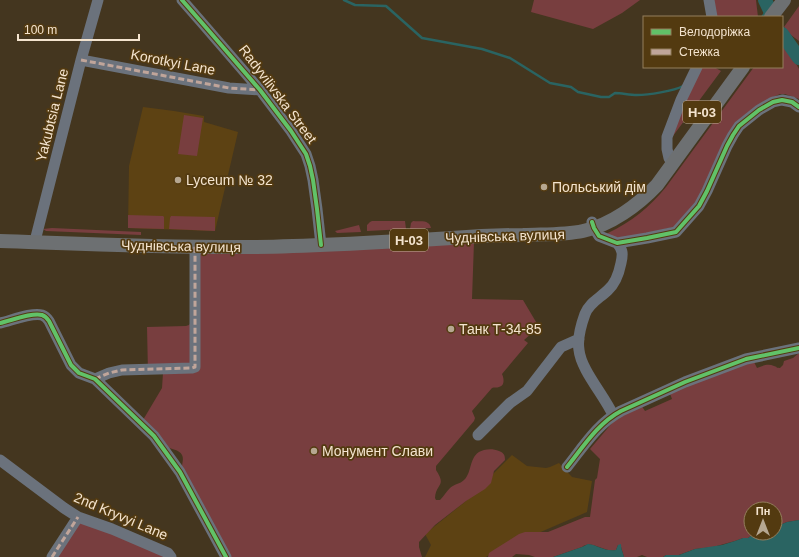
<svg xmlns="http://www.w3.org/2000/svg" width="799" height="557" font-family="Helvetica,sans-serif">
  <rect width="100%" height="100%" fill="#44361f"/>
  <!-- built -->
  <path fill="#5d4213" d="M143,107L174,111L204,116V122L238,132L215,231L128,228L129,166Z
    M512,455L527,466L546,468L550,467L559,463L572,477L592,481L587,512L536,534L515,538L486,557H425L431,545L425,534L466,501Z"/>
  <!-- green -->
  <path fill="#783e3f" d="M534,0H640L622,13L593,29L531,12Z
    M710,0H756L758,17H712Z
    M799,6V41L791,35L784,27Z
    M782,43L788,49L799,69V99L785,94H780L773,97L756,108L701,196L674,227L620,239L606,235L608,233C631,222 650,207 666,187L754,67H782Z
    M702,67H714L721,71L670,140L669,135Z
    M184,115L203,118L197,156L178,154Z
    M128,215L163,216L164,217V229L128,228Z
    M171,216L215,217V231L169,229L170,218Z
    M372,221H405L406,229L367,231V225L370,222Z
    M413,221C420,222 429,219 431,228L410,229L411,223Z
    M359,225L361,232L337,233L335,231Z
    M52,228L141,232V235L46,231L43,229Z
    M474,242L472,299L523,300L539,327L524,340L528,343L502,374C504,378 505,386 499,387C497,388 494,387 492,388L472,411L475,418L474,421L436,466V470C447,487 436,483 435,498L436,500H440C444,496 446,492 450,488C454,484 460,484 464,480C473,472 468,454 484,450C489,449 494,449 499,451C504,453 505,455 505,460L494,471L491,483L485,489L466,501L435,525L419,542V547L422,557H227L182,467C182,463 184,459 182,455C179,449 171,450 166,446C158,438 150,428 143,420L162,388L163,373H148L147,327L186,326L189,325L191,322L190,251Z
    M799,353V520L787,522L775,527V509H751V533H755L748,538H743L735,541L713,547L695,549L676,556L674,555H666L663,557H647L642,555L637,557H624L621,547L618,545L616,550C604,553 592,539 582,547L553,557H535L529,555L516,554L512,557H488L489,553L492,551L519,534L525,532H548L585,517H590L595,480L597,478L600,459L590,449L618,416L641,405L645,411L672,399L669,391L753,360L757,368C762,366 768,363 774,366C780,368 773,367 780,368L783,365L784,361L793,358Z
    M78,517L171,557H52Z"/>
  <!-- water -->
  <path fill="#2a6462" d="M799,520V557H663L666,555H679L695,549L722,545L735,541L743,538H748L755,533H775V527L787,522Z
    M588,544C598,545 605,552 616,550L618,545L621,544C621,550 623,552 624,557H553L582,547Z"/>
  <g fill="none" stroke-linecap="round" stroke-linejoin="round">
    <!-- stream -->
    <path stroke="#2a6462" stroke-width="2.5" d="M344,0L355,5L386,6L422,38L482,49L510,58L550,83L571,87L578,92L601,97H609L615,93C622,93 629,95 637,95C648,95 674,91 683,86
      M762,17L767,11"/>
    <!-- river -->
    <path stroke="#2a6462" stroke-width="14" d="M765,0L773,17
      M782,34L799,58"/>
    <!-- minor -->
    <path stroke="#6b727c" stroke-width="11" d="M182,0L203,24L260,90L291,131L306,154L310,166L313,180L317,209L321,245
      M709,0L712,17
      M81,60L229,88L260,90
      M669,158L667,149V137L681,100L697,67
      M592,222L594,228L599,236L617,243L647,238L676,232L699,206L707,191L727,146L733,135L739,126L759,110L773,102L782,100L792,102L799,107
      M36,237L81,60L98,0
      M0,323C10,321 32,312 42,315C45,316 47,318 49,321L71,365L79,373L95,379L154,436L180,472L226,557
      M95,379L109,373L122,370L192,368L195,367V246
      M613,415C604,395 581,370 579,350C577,338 581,325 585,314C589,303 600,298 608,290C616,283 619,273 621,263C623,254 623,250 617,243
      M478,435L510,403L527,391L561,347L579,339
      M0,460L64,508L78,517L112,529L168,553L171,557
      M567,467C583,447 598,423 621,411L685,382L746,359L799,348
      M52,557L78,517"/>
    <!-- major -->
    <path stroke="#6d7072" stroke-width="14" d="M771,17L784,0
      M0,241C85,244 171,248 256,247C322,246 387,242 452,238C476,236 499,235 523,235C543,234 564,235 583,231C611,225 638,205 657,185L743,67"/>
    <!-- quiet -->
    <path stroke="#c0a59a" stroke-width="3" stroke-dasharray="6 3" stroke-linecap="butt" d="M81,60L229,88L260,90
      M95,379L109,373L122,370L192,368L195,367V246
      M52,557L78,517"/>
    <!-- cycleway casing -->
    <g stroke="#533a10" stroke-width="6">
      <path id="cycleway" d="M182,0L203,24L260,90L291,131L306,154L310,166L313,180L317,209L321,245
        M592,222L594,228L599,236L617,243L647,238L676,232L699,206L707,191L727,146L733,135L739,126L759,110L773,102L782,100L792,102L799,107
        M0,323C10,321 32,312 42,315C45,316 47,318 49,321L71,365L79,373L95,379L154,436L180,472L226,557
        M567,467C583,447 598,423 621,411L685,382L746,359L799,348"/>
    </g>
    <!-- cycleway -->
    <use href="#cycleway" stroke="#61c268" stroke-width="4"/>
  </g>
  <!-- markers -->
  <g fill="#b6a791" stroke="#533a10" stroke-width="1.5">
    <circle cx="178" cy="180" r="4"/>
    <circle cx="544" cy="187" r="4"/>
    <circle cx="451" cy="329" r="4"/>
    <circle cx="314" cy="451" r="4"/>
  </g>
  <g text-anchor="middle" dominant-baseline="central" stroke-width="3.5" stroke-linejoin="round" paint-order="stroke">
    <!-- shield labels -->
    <g fill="#533a10" stroke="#c4b196" stroke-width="1">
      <rect x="683" y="101" width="38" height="22" rx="3"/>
      <rect x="390" y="229" width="38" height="22" rx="3"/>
    </g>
    <g font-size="13" font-weight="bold" fill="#f4e4cf">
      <text x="702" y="112">Н-03</text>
      <text x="409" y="240">Н-03</text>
    </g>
    <!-- street labels -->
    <g font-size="14" fill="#f4e4cf" stroke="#533a10">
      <text transform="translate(173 62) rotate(11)">Korotkyi Lane</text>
      <text transform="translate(278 94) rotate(53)">Radyvilivska Street</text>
      <text transform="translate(52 115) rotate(-76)">Yakubtsia Lane</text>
      <text transform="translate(505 236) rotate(-2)">Чуднівська вулиця</text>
      <text transform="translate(181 246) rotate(1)">Чуднівська вулиця</text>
      <text transform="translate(121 516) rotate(23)">2nd Kryvyi Lane</text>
    </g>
    <!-- poi labels -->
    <g font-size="14" fill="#f4e4cf" stroke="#533a10" text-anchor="start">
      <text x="186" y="180">Lyceum № 32</text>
      <text x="552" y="187">Польський дім</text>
      <text x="459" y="329">Танк Т-34-85</text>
      <text x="322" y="451">Монумент Слави</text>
    </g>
  </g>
  <!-- legend -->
  <rect x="643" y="16" width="140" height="52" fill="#533a10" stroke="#937e5c"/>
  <rect x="651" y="29" width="20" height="6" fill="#61c268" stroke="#937e5c"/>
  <text x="679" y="36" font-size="12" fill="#f4e4cf">Велодоріжка</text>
  <rect x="651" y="49" width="20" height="6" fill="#c0a59a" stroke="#937e5c"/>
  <text x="679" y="56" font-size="12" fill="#f4e4cf">Стежка</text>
  <!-- north arrow -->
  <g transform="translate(763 521)"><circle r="19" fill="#533a10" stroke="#937e5c"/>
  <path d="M0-3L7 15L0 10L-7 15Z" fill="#b6a791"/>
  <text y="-6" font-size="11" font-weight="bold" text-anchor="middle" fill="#f4e4cf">Пн</text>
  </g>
  <!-- scale -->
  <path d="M18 34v6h121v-6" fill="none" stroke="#f4e4cf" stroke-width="2"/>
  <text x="24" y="34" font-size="12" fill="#f4e4cf" stroke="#533a10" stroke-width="3" paint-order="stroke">100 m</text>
</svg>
